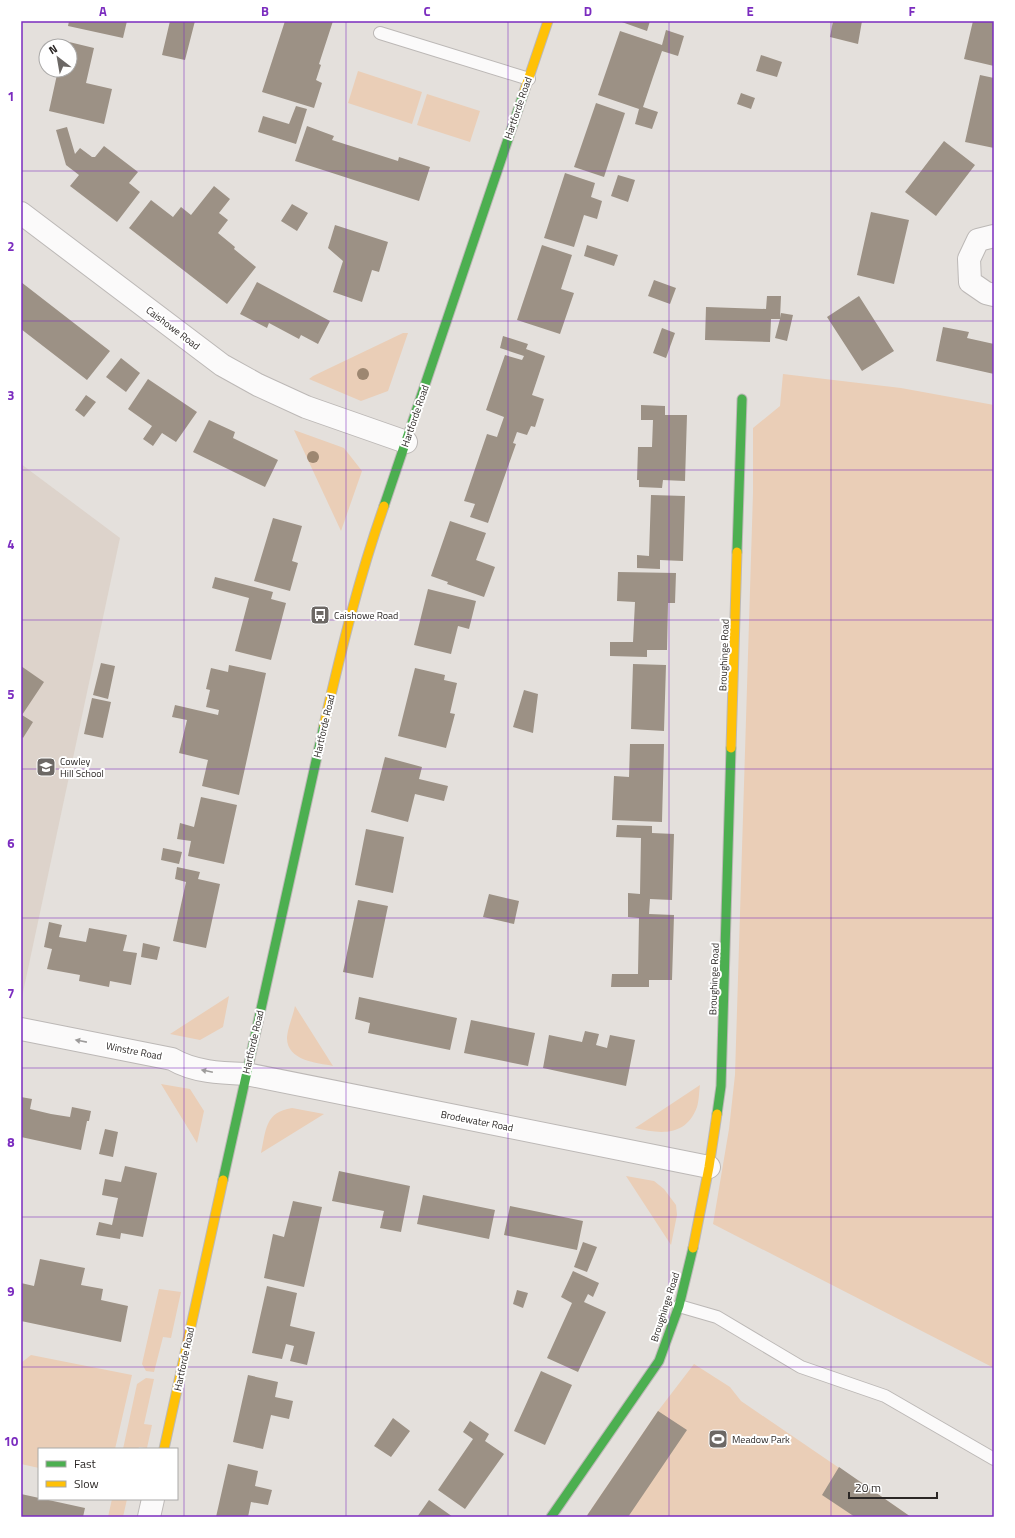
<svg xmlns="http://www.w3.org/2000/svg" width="1015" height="1538" font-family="'Titillium Web',sans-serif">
  <rect width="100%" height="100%" fill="#e4e0dc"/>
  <!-- built -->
  <path fill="#ddd3cb" d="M21,464L120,538L22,997L21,996Z"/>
  <!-- green -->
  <path fill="#eaceb7" d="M358,71L422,92L412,124L348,103Z
    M427,94L480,111L470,142L417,125Z
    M403,333H408L388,391L361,401L309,379L313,376Z
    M783,374L901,388L994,405V1368L713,1224L729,1129L735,1075L753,493V428L780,406Z
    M294,430L344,448L362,471L341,531Z
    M229,996L223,1027L200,1040L170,1034Z
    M295,1006L333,1066C317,1063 286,1061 287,1037C288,1027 293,1016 295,1006Z
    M161,1084L190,1089L204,1111L197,1143Z
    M700,1085C699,1092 699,1101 697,1107C686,1137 660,1134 635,1128Z
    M292,1108L324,1114L261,1153C266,1130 265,1112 292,1108Z
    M626,1176L654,1181L664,1189L676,1205L677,1215L671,1245Z
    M159,1289L181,1292L171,1338L163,1337L154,1372L146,1371L142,1364Z
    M31,1355L132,1375L115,1449H39V1468L21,1464V1363Z
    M694,1364L730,1387L741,1401L911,1517H586L658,1411Z
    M146,1378L154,1379L144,1424L152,1425L147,1448L139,1447L138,1449H123L137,1384Z
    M112,1499H127L123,1517H108Z"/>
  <!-- building -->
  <path fill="#9c9185" d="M69,21H127L123,38L68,26Z
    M170,21H195L185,60L162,55Z
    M285,21H333L319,64L321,65L316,80L322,83L314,108L262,92Z
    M619,21H650L647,31Z
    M833,21H862L858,44L830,37Z
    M973,21H994V66L964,59Z
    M666,30L684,36L678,56L662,51L653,77L643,107L658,112L652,129L635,124L639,109L598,95L620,31L662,45Z
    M65,41L94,48L86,83L112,89L104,124L49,111L58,70H70V46H64Z
    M761,55L782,62L777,77L756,71Z
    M980,75L994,78V148L965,142Z
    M741,93L755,98L751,109L737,104Z
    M596,103L625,113L604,177L574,167Z
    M296,106L307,109L296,144L258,132L263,116L289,124Z
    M307,126L334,136L332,140L398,161L399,157L430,167L419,201L295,161Z
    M67,127L75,154L80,148L92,157H95L104,146L138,172L129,183L140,192L117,222L70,186L79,175L66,165L56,130Z
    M944,141L975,165L936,216L905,192Z
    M565,173L595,183L591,197L602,201L597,219L584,215L574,247L544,238Z
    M618,175L635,180L628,202L611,196Z
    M214,186L230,199L219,213L228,220L218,233L235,247L234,249L256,267L227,304L129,228L151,200L173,217L181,207L191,215Z
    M292,204L308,213L297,231L281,221Z
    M871,212L909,220L894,284L857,275Z
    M335,225L388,242L379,272L372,270L362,302L333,292L343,261L328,248Z
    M542,245L572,255L561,289L574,293L560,334L517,320Z
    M587,245L618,255L614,266L584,256Z
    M654,280L676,288L670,304L648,296Z
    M21,282L110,351L87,380L21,329Z
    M257,282L330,321L318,344L301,335L299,339L269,323L267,328L240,314Z
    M767,296H781L780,318L781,313L793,315L787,341L775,338L780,319H771L770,342L705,340L706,307L766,309Z
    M859,296L894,351L862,371L827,317Z
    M943,327L969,332L967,338L994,344V374L936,361Z
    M662,328L675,333L666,358L653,353Z
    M503,336L528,344L526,349L545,356L532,395L544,399L535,427L531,426L527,435L517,432L513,443L516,444L488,523L470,517L475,504L464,501L487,434L497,437L504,417L486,410L505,355L522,360L524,356L500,348Z
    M121,358L140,373L126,392L106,377Z
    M148,379L197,412L176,442L162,433L153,446L143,439L152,426L128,409Z
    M86,395L96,402L84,417L75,410Z
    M641,405L665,406V415H687L685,481L663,480L662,488L639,487V480H637L638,447H652L653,420H641Z
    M209,420L235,432L233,438L278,460L265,487L193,452Z
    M651,495L685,496L683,561L660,560V569L637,568V555L649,556Z
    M273,518L302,526L292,561L298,563L290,591L254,581Z
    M450,521L486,533L476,560L495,567L484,597L447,584L448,582L431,576Z
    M618,572L676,573L675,603H668L667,650H647V657L610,656V642H633L635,602L617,601Z
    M215,577L273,592L271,599L286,603L271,660L235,651L249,598L212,588Z
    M428,589L476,601L469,629L458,626L451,654L414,645Z
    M101,663L115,666L108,699L93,695Z
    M633,664L666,665L664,731L631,729Z
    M229,665L266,673L239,795L202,786L208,760L179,753L187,720L172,717L175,705L218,715L219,710L206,707L210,690L206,689L211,668L228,672Z
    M21,666L44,682L22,715L33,722L23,738L21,736Z
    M415,668L445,675L444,680L457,683L450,713L455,714L446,748L398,736Z
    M524,690L538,694L533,733L513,727Z
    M92,698L111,702L103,738L84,734Z
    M630,744H664L662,822L612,820L614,776L629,777Z
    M385,757L422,767L419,779L448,786L444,801L415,794L408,822L371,812Z
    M201,797L237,805L224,864L188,856L191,841L177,839L180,823L194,827Z
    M617,825L652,826V833L674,834L672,900L650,899L649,914L674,915L672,980H649V987H611L612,974H638L639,918L628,917V893L640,894L641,838L616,837Z
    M366,829L404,837L393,893L355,885Z
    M163,848L182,852L179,864L161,860Z
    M177,867L200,872L198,879L220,884L206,948L173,941L186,882L175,879Z
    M489,894L519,901L514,924L483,917Z
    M358,900L388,906L373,978L343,972Z
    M49,922L62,925L59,937L86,942L89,928L127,935L123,951L137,953L131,985L110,981L109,987L79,981L80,975L47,969L52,949L44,947Z
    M143,943L160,947L157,960L141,957Z
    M359,997L457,1018L450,1050L368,1033L370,1023L355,1019Z
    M471,1020L535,1033L528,1066L464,1053Z
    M585,1031L599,1034L596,1045L607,1048L610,1035L635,1040L626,1086L543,1068L549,1035L582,1042Z
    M21,1097L32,1099L30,1109L51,1114L70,1117L72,1107L91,1111L89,1121H87L81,1150L21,1137Z
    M105,1129L118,1132L113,1157L99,1154Z
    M125,1166L157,1173L143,1237L121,1233L120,1239L96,1235L99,1222L112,1225L118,1198L102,1195L105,1179L121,1182Z
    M339,1171L410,1186L401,1232L380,1228L384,1211L332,1201Z
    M423,1195L495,1210L489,1239L417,1224Z
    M293,1201L322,1207L304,1287L264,1278L273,1234L284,1237Z
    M510,1206L583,1221L577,1250L504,1235Z
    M583,1242L597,1247L587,1272L574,1267Z
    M40,1259L85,1268L81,1285L103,1289L101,1300L128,1306L121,1342L21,1321V1283L34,1286Z
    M573,1271L599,1283L593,1297L588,1294L584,1302L606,1312L578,1372L547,1358L572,1303L561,1297Z
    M267,1286L297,1293L290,1326L315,1332L307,1365L290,1361L294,1346L286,1344L282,1359L252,1353Z
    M517,1290L528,1293L523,1308L513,1304Z
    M541,1371L572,1385L545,1445L514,1431Z
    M248,1375L278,1382L275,1397L293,1401L289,1419L271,1415L263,1449L233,1442Z
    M658,1411L687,1430L628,1517H586Z
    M393,1418L410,1431L391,1457L374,1446Z
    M470,1421L489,1434L485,1441L504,1454L465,1509L438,1490L473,1439L463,1432Z
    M228,1464L258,1471L255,1486L272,1490L268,1505L251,1502L248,1517H216Z
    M839,1467L911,1517H855L822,1495Z
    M21,1494L85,1508L83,1517H21Z
    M429,1500L453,1517H417Z"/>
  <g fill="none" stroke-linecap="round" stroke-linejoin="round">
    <!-- lane casing -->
    <g stroke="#bcb8b6" stroke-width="14">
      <path id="lane" d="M380,33L529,79
        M679,1306L717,1317L801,1367L885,1396L994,1459"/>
    </g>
    <!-- street casing -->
    <g stroke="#bcb8b6" stroke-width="24">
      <path id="street" d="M21,213L222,365L258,385L306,407L406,442
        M994,236L978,240L969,259L970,282L986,293L994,295
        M21,1029L172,1059C194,1072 220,1073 246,1074L709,1167
        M149,1517L153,1499"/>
    </g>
    <!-- fast casing -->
    <g stroke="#bcb8b6" stroke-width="11">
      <path id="fast" d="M384,506L524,92
        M737,552L742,399
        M717,1114L721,1086L731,748
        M223,1180L324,725
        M551,1517L659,1361L679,1306L693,1248"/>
    </g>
    <!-- slow casing -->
    <g stroke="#bcb8b6" stroke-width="11">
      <path id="slow" d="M524,92L548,21
        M324,725C341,651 359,577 384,506
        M731,748L737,552
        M693,1248L709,1167L717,1114
        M164,1449L223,1180"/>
    </g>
    <!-- lane -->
    <use href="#lane" stroke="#fbfafa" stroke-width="12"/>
    <!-- street -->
    <use href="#street" stroke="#fbfafa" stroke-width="22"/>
    <!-- fast -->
    <use href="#fast" stroke="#4caf50" stroke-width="9"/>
    <!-- slow -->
    <use href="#slow" stroke="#ffc107" stroke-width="9"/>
  </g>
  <!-- trees -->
  <g fill="#9d8771">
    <circle cx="363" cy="374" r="6"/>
    <circle cx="313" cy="457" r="6"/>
  </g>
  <!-- one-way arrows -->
  <defs><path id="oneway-solid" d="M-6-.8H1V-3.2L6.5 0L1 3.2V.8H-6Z"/></defs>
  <g fill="#9d9b9a">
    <use href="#oneway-solid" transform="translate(81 1041) rotate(-169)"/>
    <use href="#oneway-solid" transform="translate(207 1071) rotate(-168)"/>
  </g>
  <!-- grid -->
  <path fill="none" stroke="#7b2cbf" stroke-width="1" stroke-opacity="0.55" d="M184,21V1517M346,21V1517M508,21V1517M669,21V1517M831,21V1517M21,171H994M21,321H994M21,470H994M21,620H994M21,769H994M21,918H994M21,1068H994M21,1217H994M21,1367H994"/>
  <!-- icons -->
  <defs>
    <g id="bus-square" transform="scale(1)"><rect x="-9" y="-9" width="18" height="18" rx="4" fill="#6c6865" stroke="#fff"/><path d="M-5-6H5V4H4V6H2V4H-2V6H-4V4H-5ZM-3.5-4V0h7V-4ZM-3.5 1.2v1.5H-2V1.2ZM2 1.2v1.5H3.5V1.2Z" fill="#fff"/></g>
    <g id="school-square" transform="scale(1)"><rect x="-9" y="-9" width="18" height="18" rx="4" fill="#6c6865" stroke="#fff"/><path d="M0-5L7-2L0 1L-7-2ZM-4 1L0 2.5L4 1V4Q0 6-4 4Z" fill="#fff"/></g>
    <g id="stadium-square" transform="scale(1)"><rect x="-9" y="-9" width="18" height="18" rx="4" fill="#6c6865" stroke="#fff"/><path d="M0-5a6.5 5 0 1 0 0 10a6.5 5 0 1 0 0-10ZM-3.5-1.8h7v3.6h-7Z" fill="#fff"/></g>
  </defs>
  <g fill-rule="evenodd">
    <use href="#bus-square" x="320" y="615"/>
    <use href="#school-square" x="46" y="767"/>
    <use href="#stadium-square" x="718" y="1439"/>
  </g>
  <g text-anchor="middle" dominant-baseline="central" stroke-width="4" stroke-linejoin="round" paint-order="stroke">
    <!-- street labels -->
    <g font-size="10" fill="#2b2725" stroke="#fff">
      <text transform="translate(518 108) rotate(-71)">Hartforde Road</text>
      <text transform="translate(173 328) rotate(37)">Caishowe Road</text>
      <text transform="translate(415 416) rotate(-71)">Hartforde Road</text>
      <text transform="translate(724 655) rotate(-88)">Broughinge Road</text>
      <text transform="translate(324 726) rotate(-77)">Hartforde Road</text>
      <text transform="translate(714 979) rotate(-88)">Broughinge Road</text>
      <text transform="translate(253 1042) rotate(-77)">Hartforde Road</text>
      <text transform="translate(134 1051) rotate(11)">Winstre Road</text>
      <text transform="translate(477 1121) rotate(11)">Brodewater Road</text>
      <text transform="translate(665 1307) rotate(-72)">Broughinge Road</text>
      <text transform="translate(184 1359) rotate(-78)">Hartforde Road</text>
    </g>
    <!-- poi labels -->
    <g font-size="10" fill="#2b2725" stroke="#fff" text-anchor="start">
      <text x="334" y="615">Caishowe Road</text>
      <text x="60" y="761">Cowley<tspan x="60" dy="12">Hill School</tspan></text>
      <text x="732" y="1439">Meadow Park</text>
    </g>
  </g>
  <!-- border -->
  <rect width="1015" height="1538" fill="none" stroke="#ffffff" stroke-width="44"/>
  <!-- legend -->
  <rect x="38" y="1448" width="140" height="52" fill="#ffffff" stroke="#aaa9a8"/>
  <rect x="46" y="1461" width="20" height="6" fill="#4caf50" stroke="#aaa9a8"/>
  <text x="74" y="1468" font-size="12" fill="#2b2725">Fast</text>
  <rect x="46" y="1481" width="20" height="6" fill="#ffc107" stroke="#aaa9a8"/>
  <text x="74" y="1488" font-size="12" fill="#2b2725">Slow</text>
  <!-- north arrow -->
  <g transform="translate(58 58) rotate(329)"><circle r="19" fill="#ffffff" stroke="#aaa9a8"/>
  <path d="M0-3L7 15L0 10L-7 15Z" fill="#6c6865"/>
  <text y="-6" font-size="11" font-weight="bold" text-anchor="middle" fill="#2b2725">N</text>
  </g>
  <!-- scale -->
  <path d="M849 1492v6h88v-6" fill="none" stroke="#2b2725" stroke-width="2"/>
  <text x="855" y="1492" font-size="12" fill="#2b2725" stroke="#ffffff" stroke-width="3" paint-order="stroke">20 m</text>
  <rect x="22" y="22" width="971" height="1494" fill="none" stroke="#7b2cbf" stroke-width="1.5"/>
  <g font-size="13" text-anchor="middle" font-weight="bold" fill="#7b2cbf">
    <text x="103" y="16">A</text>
    <text x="265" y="16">B</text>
    <text x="427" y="16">C</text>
    <text x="588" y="16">D</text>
    <text x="750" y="16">E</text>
    <text x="912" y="16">F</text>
    <text x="11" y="101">1</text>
    <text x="11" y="251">2</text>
    <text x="11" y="400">3</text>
    <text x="11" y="549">4</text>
    <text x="11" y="699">5</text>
    <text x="11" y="848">6</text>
    <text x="11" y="998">7</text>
    <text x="11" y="1147">8</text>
    <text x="11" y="1296">9</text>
    <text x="11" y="1446">10</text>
  </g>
</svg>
